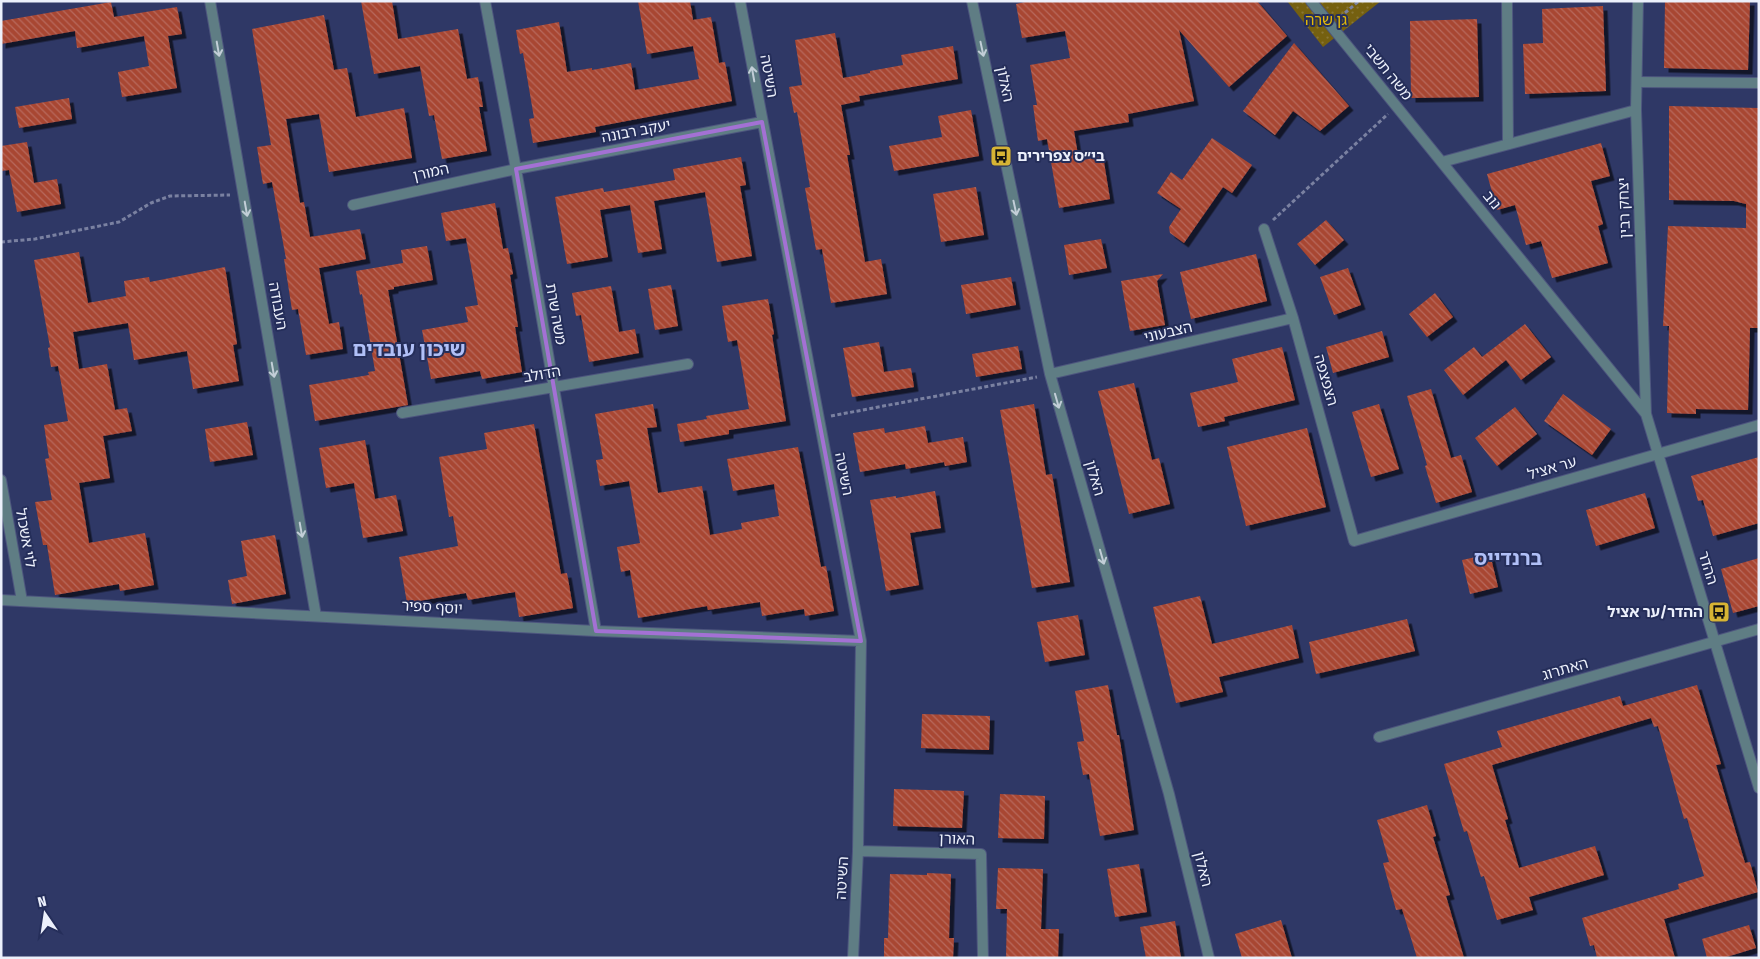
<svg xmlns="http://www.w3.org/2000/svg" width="1760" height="959" font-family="'Fira Sans Condensed','Noto Sans Hebrew',sans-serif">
  <defs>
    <pattern id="park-dots" width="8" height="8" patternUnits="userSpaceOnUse" patternTransform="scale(1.25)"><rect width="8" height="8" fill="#756010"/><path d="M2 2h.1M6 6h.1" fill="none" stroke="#897734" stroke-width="1.8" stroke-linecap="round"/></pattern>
    <pattern id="building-back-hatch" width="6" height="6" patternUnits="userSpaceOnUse" patternTransform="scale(1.25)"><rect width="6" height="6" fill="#a84633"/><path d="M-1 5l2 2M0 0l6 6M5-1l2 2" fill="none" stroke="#b86a5c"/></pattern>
    <filter id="shadow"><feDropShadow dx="4.5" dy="4.5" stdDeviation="0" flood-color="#0009"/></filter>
  </defs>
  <rect width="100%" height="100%" fill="#2f3866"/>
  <!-- park -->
  <path fill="url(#park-dots)" d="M1287,1H1381L1323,47Z"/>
  <!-- building -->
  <path fill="url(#building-back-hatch)" filter="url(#shadow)" d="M361,1H392L398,39L458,29L467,79L478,77L483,107H479L487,151L442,159L434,115L429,116L420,66L374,74Z
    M638,1H690L693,20L711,17L719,63L725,62L732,101L595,127L596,132L533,143L529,119L534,118L523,53L520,54L516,30L559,22L567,72L592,68V70L631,63L635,90L699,79L693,46L647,54Z
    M1029,1H1257L1287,36L1229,87L1179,30L1194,101L1128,114L1129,122L1074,131L1079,161L1103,156L1110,199L1059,208L1047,139L1038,141L1033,105H1037L1030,65L1070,58L1065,31L1022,38L1016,4Z
    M1665,1H1750L1748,70L1664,68Z
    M111,2L114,17L177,7L182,34L168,36L177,88L122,97L118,72L149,66L144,36L77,48L75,31L1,44V21Z
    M1603,6L1606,91L1525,94L1523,44L1543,43L1542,9Z
    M324,15L334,70L347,68L356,117L404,108L412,158L329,172L319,114L286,119L300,203L304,202L310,237L360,229L366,259L319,268L329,324L339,322L343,349L306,355L298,309L292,310L284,259H286L272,182L263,184L257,147L271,145L252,29Z
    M1477,19L1479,97L1411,98L1410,21Z
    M835,33L843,78L870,73V71L903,65L901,55L953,46L958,79L859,96L860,101L841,105L850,155H847L865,262L881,259L887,294L831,303L822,249L816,250L805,188L810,187L797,112L794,113L789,87L802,85L795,40Z
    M1294,43L1349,106L1320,131L1293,111L1275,135L1243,111Z
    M69,98L72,119L19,128L15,107Z
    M1669,106L1759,108V328H1750L1748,410L1696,409V414L1667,413L1669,326H1663L1668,226L1746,228V204L1734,201L1669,200Z
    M971,110L979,156L894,171L889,146L942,137L938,116Z
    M1212,138L1252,165L1232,193L1223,187L1184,243L1170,233L1169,227L1181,209L1157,193L1171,172L1182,180Z
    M27,142L34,183L57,179L61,204L17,212L9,170L1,171V146Z
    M1601,143L1610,176L1591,181L1603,224L1598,226L1608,263L1552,278L1541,241L1526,245L1515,205L1497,210L1487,174Z
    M741,157L746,185L740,186L752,256L717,262L705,192L654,201L662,249L638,253L630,205L600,210L608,257L567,264L555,197L603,188L604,192L675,180L673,169Z
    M976,187L984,235L941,242L933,194Z
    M495,203L503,249L508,248L513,274L510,275L518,327H515L522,372L482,379L480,371L431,379L422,330L468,322L465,307L478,305L466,238L446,241L441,213Z
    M1326,220L1344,240L1315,265L1297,244Z
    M1101,239L1107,268L1069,275L1064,245Z
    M427,246L433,280L394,287V289L388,290L408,405L315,421L309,385L369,375L368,372L375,371L362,294L360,295L356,271L403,263L401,250Z
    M79,252L88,303L126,296L124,281L149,277L150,282L225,267L237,344L233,345L239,381L193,389L187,351L134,360L128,323L73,332L79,369L107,364L115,410L127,408L132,431L103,436L110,478L79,483L89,543L145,533L154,585L120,591L119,584L55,595L47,545H43L35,502L52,500L45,459L49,458L44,425L68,421L58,366L51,367L48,348L50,347L34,260Z
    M1256,254L1267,301L1191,319L1180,272Z
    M1348,268L1361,305L1334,315L1320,277Z
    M1163,274L1157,281L1165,325L1130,331L1121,281Z
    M1011,277L1016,305L966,314L961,285Z
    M671,285L678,326L655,330L648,289Z
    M611,286L619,332L635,329L639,353L589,362L581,315L576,316L572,293Z
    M1435,293L1453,317L1427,337L1409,314Z
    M768,299L774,334L772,335L786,421L729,430V434L680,442L677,424L707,419L706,416L749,409L737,340L728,342L722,306Z
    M1525,324L1551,357L1521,380L1506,360L1463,395L1444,370L1474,347L1482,357Z
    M1382,331L1389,357L1333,373L1326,347Z
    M879,342L884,372L911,368L914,387L852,397L843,348Z
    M1018,346L1022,369L976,377L972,354Z
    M1282,347L1295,400L1224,417L1225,421L1198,427L1190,393L1238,382L1232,359Z
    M1134,383L1152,460L1159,458L1170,504L1129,514L1098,391Z
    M1431,389L1451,458L1461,455L1472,492L1436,503L1425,466L1427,465L1407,396Z
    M1563,394L1611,429L1592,455L1544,421Z
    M653,404L657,427L647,428L658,493L702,486L710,535L742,529L741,523L779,516L774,484L733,491L727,459L798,447L821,567L826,566L834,611L805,616L804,609L762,616L760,602L708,610L707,606L638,618L630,570L621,572L617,547L640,543L629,481L600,486L596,460L603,459L595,414Z
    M1034,404L1046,475L1052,474L1070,582L1032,588L1000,410Z
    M1379,404L1399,469L1371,477L1352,412Z
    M1515,407L1537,434L1497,466L1475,438Z
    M247,422L253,455L210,462L205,429Z
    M534,424L561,574L567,573L573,608L519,617L515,592L468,600L466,593L407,603L399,557L458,546L453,516L449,517L439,457L487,449L484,433Z
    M925,426L928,443L963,437L967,462L945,466L944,462L906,469L905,464L860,472L853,433L884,428L885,433Z
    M1307,428L1326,507L1246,526L1227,447Z
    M365,440L375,499L396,495L403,531L363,538L354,483L326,488L319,448Z
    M1759,457V523L1713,536L1703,500L1698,501L1691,476Z
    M935,491L941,528L910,533L919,585L886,591L870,500L896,496V498Z
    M1645,493L1655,528L1596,546L1586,510Z
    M275,535L286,594L232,604L228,580L247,576L241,541Z
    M1490,554L1498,587L1470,594L1462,560Z
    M1759,558V606L1733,613L1721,569Z
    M1200,596L1212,644L1292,625L1299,658L1219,677L1223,692L1176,703L1153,607Z
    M1078,615L1085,655L1045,662L1037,622Z
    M1407,619L1415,651L1316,674L1309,642Z
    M1108,685L1117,735H1119L1134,830L1100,836L1089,774L1083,775L1077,742L1084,741L1075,691Z
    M1697,685L1721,764L1716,765L1745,863L1750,862L1758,892L1664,919L1675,958H1597L1594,945L1590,946L1582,918L1679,889L1678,884L1704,876L1687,818L1684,819L1658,726L1654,727L1651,718L1492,765L1508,819L1505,820L1519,868L1595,846L1604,875L1529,897L1533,910L1497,920L1484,876L1481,877L1467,831L1464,832L1444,764L1502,747L1497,731L1620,696L1623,706Z
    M922,714L990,716L989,750L921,748Z
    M894,789L964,791L962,828L893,826Z
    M1000,794L1045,796L1044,839L998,838Z
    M1427,805L1436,836L1433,837L1450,895L1446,896L1464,958H1417L1402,909L1396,910L1383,863L1389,862L1377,820Z
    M1139,864L1147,912L1115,917L1107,869Z
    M998,868L1043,869L1041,929H1059L1058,958H1006L1007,909H996Z
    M927,873L951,874L949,938H954L953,958H884V938H888L890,874L927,875Z
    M1281,920L1292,958H1242L1235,934Z
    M1175,921L1181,958H1146L1140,927Z
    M1749,925L1756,948L1723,958H1707L1702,939Z"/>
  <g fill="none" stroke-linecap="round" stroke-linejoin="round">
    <!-- service casing -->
    <g stroke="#4d557e" stroke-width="12">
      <path id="service" d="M1507,1L1508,144
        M1637,82L1759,83"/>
    </g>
    <!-- minor casing -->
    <g stroke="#4d557e" stroke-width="12">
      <path id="minor" d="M210,1L316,616
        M485,1L516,169L596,631
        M740,1L861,641L858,851L853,958
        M972,1L1050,374L1169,794L1209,958
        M1311,1L1646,414
        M1638,1L1636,110L1646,414L1759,788
        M1442,162L1636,110
        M353,205L516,169L762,122
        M1264,229L1293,318L1354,541L1759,425
        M1050,374L1293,318
        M402,413L688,364
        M1,480L22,601
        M1,600L596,631L861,641
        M1379,737L1759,629
        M858,851L981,854L983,958"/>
    </g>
    <!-- path -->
    <path stroke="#7a81a1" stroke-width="3" stroke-dasharray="4 2.5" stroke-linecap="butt" d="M1340,17L1359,1
      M1273,220L1388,114
      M1,242L35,239L119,222L151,203L170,196L230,195
      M831,416L1037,377"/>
    <!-- service -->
    <use href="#service" stroke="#5f7d84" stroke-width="10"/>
    <!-- minor -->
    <use href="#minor" stroke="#5f7d84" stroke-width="10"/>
  </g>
  <!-- one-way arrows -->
  <defs><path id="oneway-shaft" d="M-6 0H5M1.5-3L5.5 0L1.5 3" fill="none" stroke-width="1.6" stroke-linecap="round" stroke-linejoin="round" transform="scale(1.25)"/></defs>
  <g stroke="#c2ced7">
    <use href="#oneway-shaft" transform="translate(218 49) rotate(80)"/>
    <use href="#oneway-shaft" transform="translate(982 49) rotate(78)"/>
    <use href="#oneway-shaft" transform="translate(753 74) rotate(-100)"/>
    <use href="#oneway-shaft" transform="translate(1015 208) rotate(78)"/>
    <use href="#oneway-shaft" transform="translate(246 209) rotate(80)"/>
    <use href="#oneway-shaft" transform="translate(273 370) rotate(80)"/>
    <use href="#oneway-shaft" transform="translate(1057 401) rotate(74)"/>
    <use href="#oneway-shaft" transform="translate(301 530) rotate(80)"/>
    <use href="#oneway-shaft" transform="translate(1102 557) rotate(74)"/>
  </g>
  <!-- marked area -->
  <path fill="none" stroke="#a371d4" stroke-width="4" stroke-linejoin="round" d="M762,122L861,641L596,631L516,169Z"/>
  <!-- icons -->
  <defs>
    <g id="bus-square" transform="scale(1.125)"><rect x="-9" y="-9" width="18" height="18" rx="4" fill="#d7b434" stroke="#252e5a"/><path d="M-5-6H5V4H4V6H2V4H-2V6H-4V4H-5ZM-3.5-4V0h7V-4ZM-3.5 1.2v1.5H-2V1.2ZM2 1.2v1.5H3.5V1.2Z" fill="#111"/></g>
  </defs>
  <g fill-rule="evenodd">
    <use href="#bus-square" x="1001" y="156"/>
    <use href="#bus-square" x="1719" y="612"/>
  </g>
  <g text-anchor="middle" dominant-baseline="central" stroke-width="4" stroke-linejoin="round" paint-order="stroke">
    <!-- park labels -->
    <g font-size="15" fill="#e4bb09" stroke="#252e5a">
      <text x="1326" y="20">גן שרה</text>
    </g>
    <!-- street labels -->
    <g font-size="15" fill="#ecf0fb" stroke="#252e5a">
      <text transform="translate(1388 72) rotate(51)">משה תשבי</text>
      <text transform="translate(769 76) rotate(80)">השיטה</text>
      <text transform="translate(1005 84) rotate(78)">האלון</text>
      <text transform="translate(636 131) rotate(-11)">יעקב רבונה</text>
      <text transform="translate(431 172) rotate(-13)">המורן</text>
      <text transform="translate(1492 200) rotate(51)">נוב</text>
      <text transform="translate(1624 208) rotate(-92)">יצחק רבין</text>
      <text transform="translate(278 306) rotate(80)">העבודה</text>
      <text transform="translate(556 314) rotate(80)">משה שרת</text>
      <text transform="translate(1168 332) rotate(-13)">הצבעוני</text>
      <text transform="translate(542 374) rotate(-10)">הדולב</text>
      <text transform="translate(1326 380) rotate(74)">הצפצפה</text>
      <text transform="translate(1552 468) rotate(-16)">ער אציל</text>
      <text transform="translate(844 474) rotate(79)">השיטה</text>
      <text transform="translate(1095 478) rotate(74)">האלון</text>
      <text transform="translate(26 538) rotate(80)">לוי אשכול</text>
      <text transform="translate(1708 568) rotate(73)">ההדר</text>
      <text transform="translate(432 607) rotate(3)">יוסף ספיר</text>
      <text transform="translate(1565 669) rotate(-16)">האתרוג</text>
      <text transform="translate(957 839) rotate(2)">האורן</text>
      <text transform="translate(1203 869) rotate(76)">האלון</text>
      <text transform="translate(842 878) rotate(-87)">השיטה</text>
    </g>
    <!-- poi labels -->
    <g font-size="15" font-weight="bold" fill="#ecf0fb" stroke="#252e5a" text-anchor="start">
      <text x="1017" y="156">בי״ס צפרירים</text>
      <text x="1703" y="612" text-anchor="end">ההדר/ער אציל</text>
    </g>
    <!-- district labels -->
    <g font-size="20" font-weight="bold" fill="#b1c0f7" stroke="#252e5a">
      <text x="409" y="349">שיכון עובדים</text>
      <text x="1508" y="558">ברנדייס</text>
    </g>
  </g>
  <!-- border -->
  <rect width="1760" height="959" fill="none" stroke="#ecf0fb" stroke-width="5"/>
  <!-- north arrow -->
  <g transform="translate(45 914) rotate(347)" stroke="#252e5a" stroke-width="4" paint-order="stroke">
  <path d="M0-4L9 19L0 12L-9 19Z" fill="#ecf0fb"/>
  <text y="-8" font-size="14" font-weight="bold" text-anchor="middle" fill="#ecf0fb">N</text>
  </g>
</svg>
